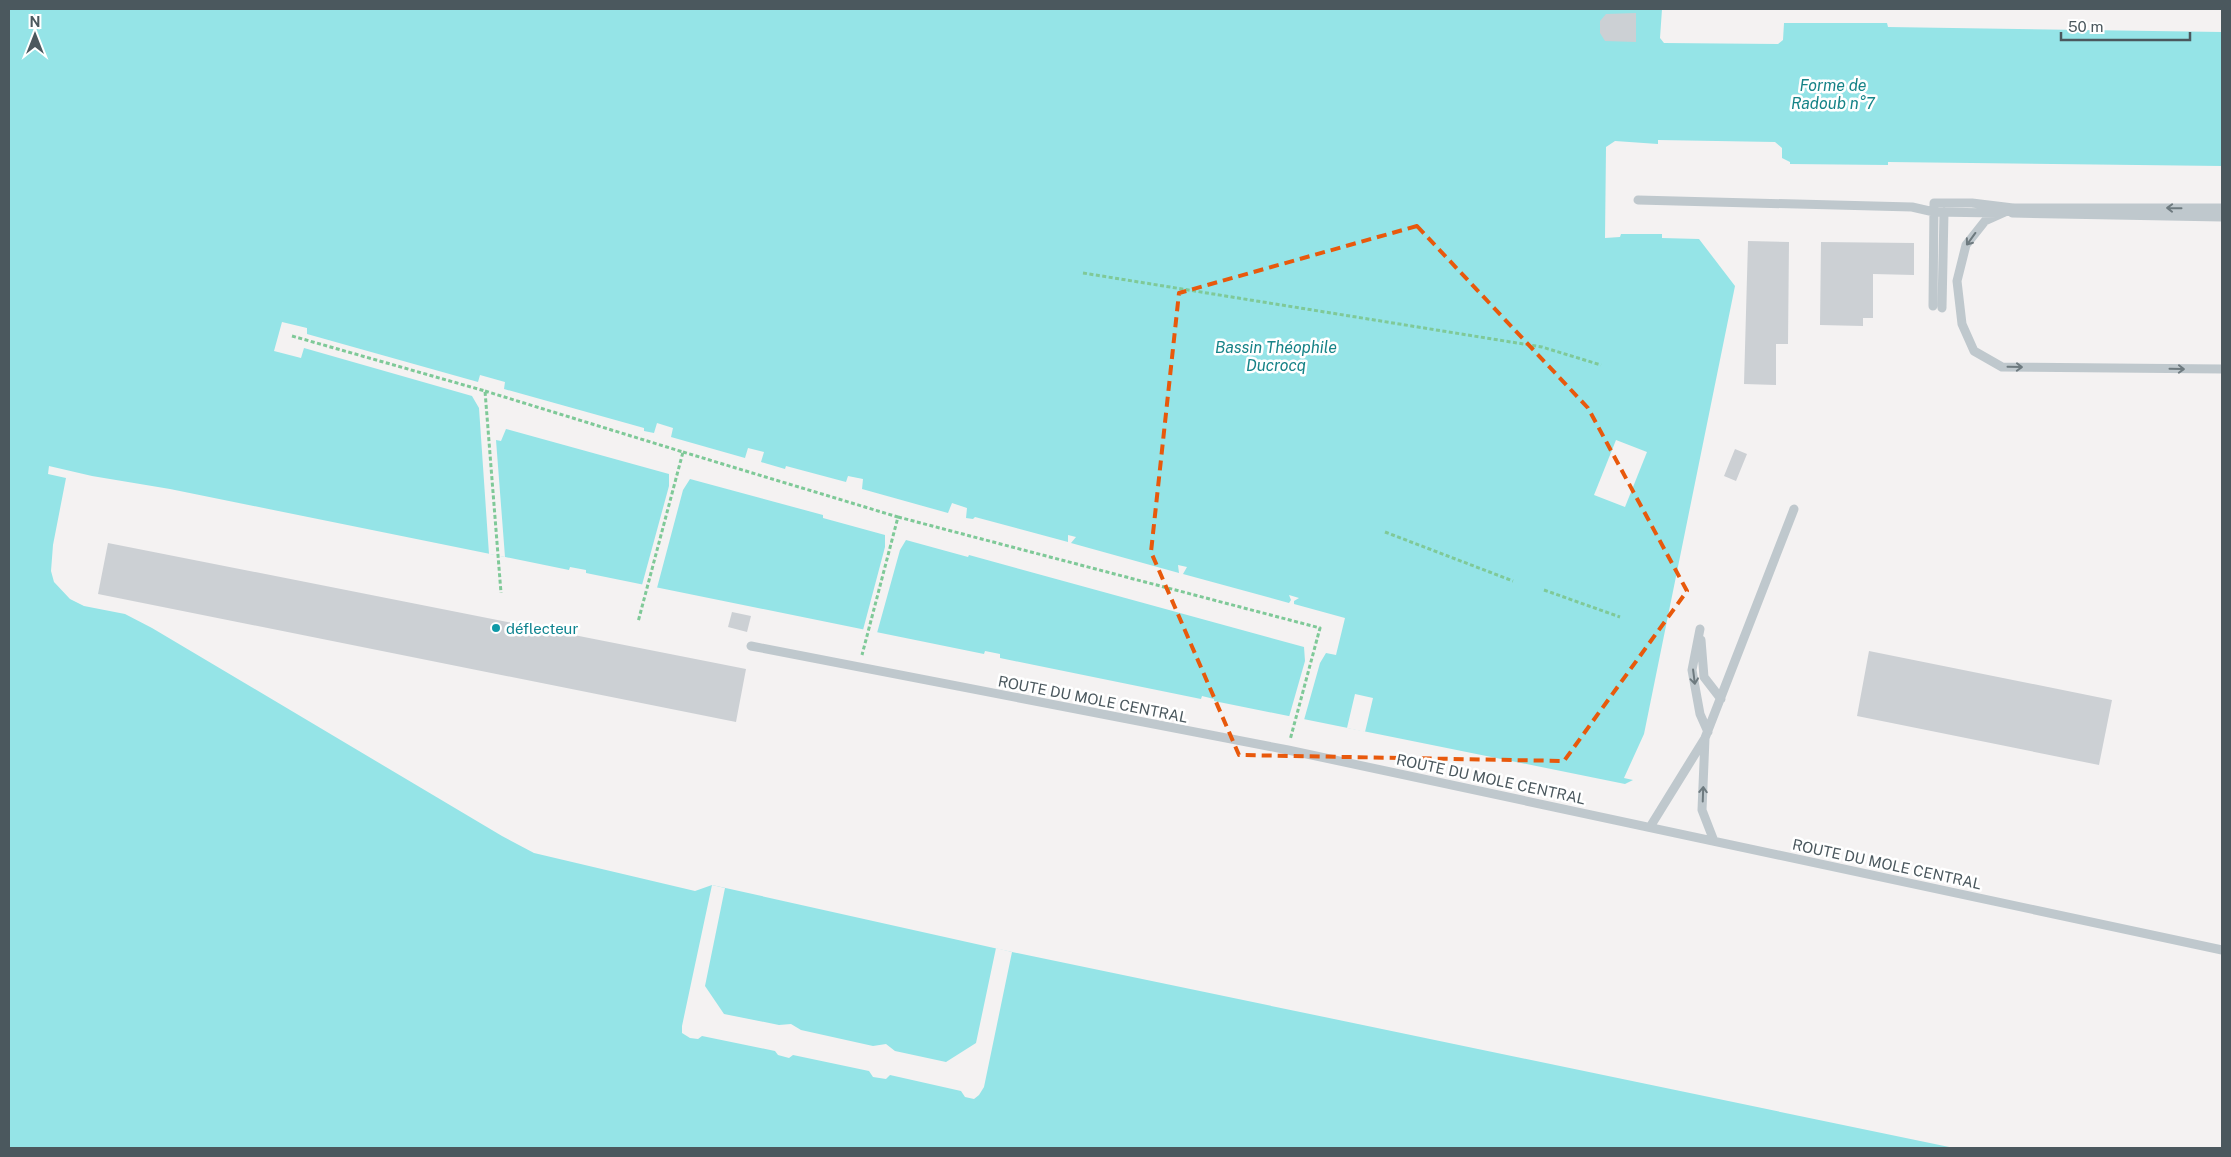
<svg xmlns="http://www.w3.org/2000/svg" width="2231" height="1157" font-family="'Public Sans',sans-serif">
  <rect width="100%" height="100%" fill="#f4f2f2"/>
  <!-- water -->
  <path fill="#95e4e7" d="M9,9H1662L1660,38L1664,43L1778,44L1783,40L1784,23H1887L1888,27L2222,32V166L1888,162V165L1790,164V162L1782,158V148L1775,142L1658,140V144L1615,141L1606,147L1605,238L1620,237L1621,234H1662V238L1699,239L1735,286L1644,734L1624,778L1633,780L1625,784L1214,701V699L1202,696L1201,699L1000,658V654L985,651L984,654L586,573V570L570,567L569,570L170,489L92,476L49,466L48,474L66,478L53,545L51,571L54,582L70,599L84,606L125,614L152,628L502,836L534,853L695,891L712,885L1012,952L1954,1148H9Z"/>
  <!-- pier -->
  <path fill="#f4f2f2" d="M282,322L307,328V334L478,382L480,375L505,382L504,389L644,428V431L654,433L657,423L673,428L671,437L745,458L748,448L764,452L761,462L785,469L786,466L846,482L848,476L863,479L862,489L948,513L952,503L967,508L966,518L973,519L975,517L1068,542V535L1076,537L1071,543L1179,573L1178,565L1187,567L1183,574L1289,603L1291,600L1289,595L1299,598L1294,601V604L1345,618L1336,655L1326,653L1320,663L1304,720L1289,717L1305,661L1304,647L969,555L968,557L906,540L900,550L877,633L863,630L885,547V535L823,518V515L690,479L683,490L657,588L642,585L669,486V474L506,429L501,441L496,440L505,557L489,554L479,408L472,396L304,348L301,358L274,351Z
    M1616,440L1647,452L1625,507L1594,495Z
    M1355,694L1373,698L1365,732L1347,728Z
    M712,885L725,888L705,986L724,1014L779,1025L791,1024L801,1030L873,1046L886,1044L895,1051L946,1062L976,1043L996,948L1012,952L984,1087L979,1095L974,1099L965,1097L961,1091L890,1075L886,1079L873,1077L869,1071L793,1055L789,1058L778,1055L775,1051L702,1036L698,1039L690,1038L682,1033V1026Z"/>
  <!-- building -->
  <path fill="#ccd0d4" d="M1636,13V42L1605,41L1600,33V21L1606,14Z
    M1748,241L1789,242L1788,344H1776V385L1744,384Z
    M1821,242L1914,243V275L1873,274V318H1863V326L1820,325Z
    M1735,449L1747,454L1736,481L1724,476Z
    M108,543L746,669L736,722L98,594Z
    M732,612L751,616L747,632L728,627Z
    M1869,651L2112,700L2099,765L1857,716Z"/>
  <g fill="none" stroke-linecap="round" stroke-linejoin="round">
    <!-- path -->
    <path stroke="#7fc998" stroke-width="3" stroke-dasharray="4 2.5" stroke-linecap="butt" d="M1083,273L1542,347L1601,365
      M292,336L485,391L501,593
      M485,391L683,452L638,622
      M683,452L898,517L862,655
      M898,517L1320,628L1290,740
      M1385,532L1513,581
      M1544,590L1620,617"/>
    <!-- lane -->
    <path stroke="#bfc8cd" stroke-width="9" d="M1638,200L1912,207L1934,212L1997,213
      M2222,208H2014L1985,221L1966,245L1957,281L1962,324L1974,351L2002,367L2222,369
      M2012,213L2222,217
      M1933,306L1934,203H1972L2013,208
      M1942,308L1944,212
      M1700,629L1692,670L1700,714L1708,732
      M1701,640L1704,677L1721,699
      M751,646L1288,750L2222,950
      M1705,738L1702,810L1714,841
      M1650,827L1705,738L1794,509"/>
  </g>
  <!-- one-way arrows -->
  <defs><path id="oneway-shaft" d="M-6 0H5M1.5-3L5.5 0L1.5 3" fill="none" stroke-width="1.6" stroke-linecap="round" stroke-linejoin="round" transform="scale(1.25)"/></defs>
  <g stroke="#6e7a7f">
    <use href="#oneway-shaft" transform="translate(2174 208) rotate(-179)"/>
    <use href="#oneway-shaft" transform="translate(1971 239) rotate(126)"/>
    <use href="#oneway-shaft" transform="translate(2015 367) rotate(1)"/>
    <use href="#oneway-shaft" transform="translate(2177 369) rotate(1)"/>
    <use href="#oneway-shaft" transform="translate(1694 677) rotate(83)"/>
    <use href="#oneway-shaft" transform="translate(1703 794) rotate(-88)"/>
  </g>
  <!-- marked area -->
  <path fill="none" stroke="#e8590c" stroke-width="4" stroke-dasharray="10 6" stroke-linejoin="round" d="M1417,226L1588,408L1687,591L1564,761L1239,755L1151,552L1179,293Z"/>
  <!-- markers -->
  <circle fill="#0f9aa8" stroke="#fff" stroke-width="2" cx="496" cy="628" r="5"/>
  <g text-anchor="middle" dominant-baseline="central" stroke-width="5" stroke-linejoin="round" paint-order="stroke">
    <!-- culture labels -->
    <g font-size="15" fill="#0d838f" stroke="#fff" text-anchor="start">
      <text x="506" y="628">déflecteur</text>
    </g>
    <!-- street labels -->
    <g font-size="15" fill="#4b585e" stroke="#fff">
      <text transform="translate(1093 699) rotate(11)">ROUTE DU MOLE CENTRAL</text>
      <text transform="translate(1491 779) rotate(12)">ROUTE DU MOLE CENTRAL</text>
      <text transform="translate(1887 864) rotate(12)">ROUTE DU MOLE CENTRAL</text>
    </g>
    <!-- water labels -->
    <g font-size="16" font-style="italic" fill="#168387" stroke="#fff">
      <text x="1833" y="85">Forme de<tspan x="1833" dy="18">Radoub n°7</tspan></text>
      <text x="1276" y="347">Bassin Théophile<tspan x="1276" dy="18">Ducrocq</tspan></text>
    </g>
  </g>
  <!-- border -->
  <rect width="2231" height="1157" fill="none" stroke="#4b585e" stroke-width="20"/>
  <!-- north arrow -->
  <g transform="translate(35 35)" stroke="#ffffff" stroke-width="4" paint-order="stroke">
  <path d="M0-4L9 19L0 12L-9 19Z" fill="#4b585e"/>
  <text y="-8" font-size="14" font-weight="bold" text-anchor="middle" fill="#4b585e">N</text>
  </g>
  <!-- scale -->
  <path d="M2061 32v8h129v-8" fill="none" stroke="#4b585e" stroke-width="2.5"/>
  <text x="2068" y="32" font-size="15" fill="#4b585e" stroke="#ffffff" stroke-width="4" paint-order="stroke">50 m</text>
</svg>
